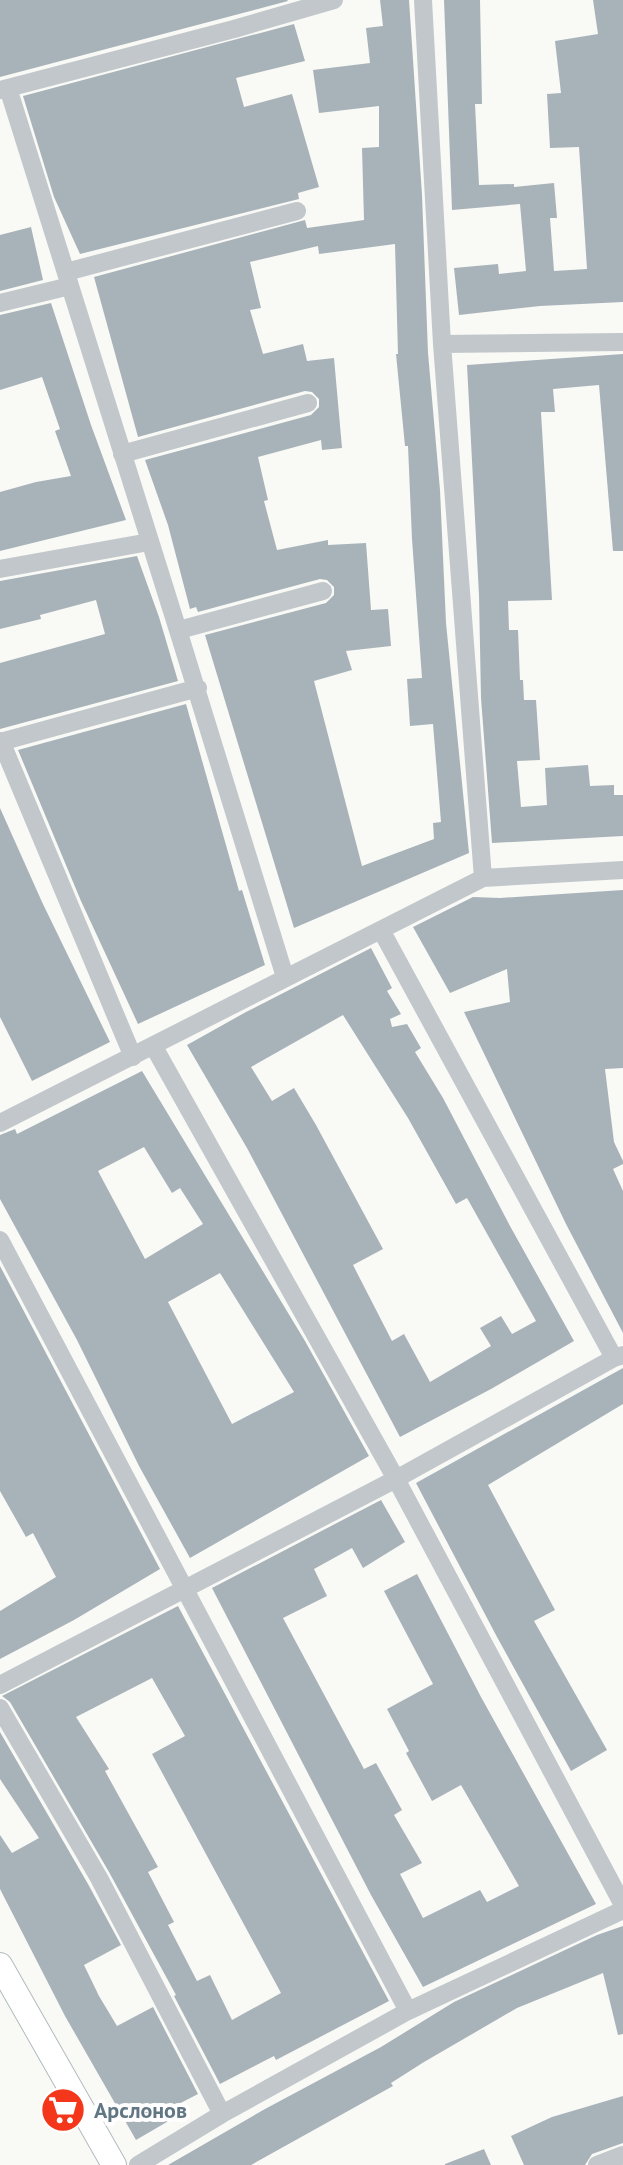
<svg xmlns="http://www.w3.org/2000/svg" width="623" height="2165" font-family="'PT Sans',sans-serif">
  <rect width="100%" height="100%" fill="#f9f9f6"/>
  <!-- building -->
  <path fill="#a8b3b9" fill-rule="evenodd" d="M0,0H287L288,1L0,77Z
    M380,0H409L422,195L428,353L440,490L446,623L469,853L294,928L205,635L326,603L334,595V587L327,580L320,579L198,612L196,607L190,609L168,525L145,460L311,415L319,407V399L312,392L305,391L138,437L94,277L305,220L307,228L364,220L362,148L379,147V106L319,113L313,70L370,63L366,28L383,26ZM395,244L398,354H396L405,446H408L412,539L422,678L407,679L410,726L433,724L441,822L433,823L434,839L362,866L314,681L352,670L346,651L391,646L388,609L371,610L366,543L328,545V540L277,550L264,501L268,500L258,457L321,440L322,450L342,448L334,358L307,361L303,344L263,354L250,310L261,308L250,262L318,246L319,254Z
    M444,0H480L482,104H475L479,185L514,184V187L554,183L557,218H550L554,271L587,269L579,147L550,148L547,94L561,93L555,41L598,34L593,0H623V302L540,306L459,315L454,268L498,264L499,274L526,271L520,204L452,210Z
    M294,24L305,61L236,78L244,107L292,94L319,187L298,193L299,199L80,254L54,197L23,96Z
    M31,227L43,280L0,291V235Z
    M51,303L91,425L126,520L0,551V492L36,482L71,476L55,431L60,429L42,377L0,390V315Z
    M623,354V551H613L599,385L553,389L555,412H541L552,600L508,601L509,630H518L520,680H523L524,700H536L540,760L517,761L521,807L547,805L545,768L588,765L590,786L614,785V795H623V836L492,843L481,698L479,595L467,365Z
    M137,556L159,617L178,681L0,729V663L105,634L96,600L40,615L41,619L0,629V581Z
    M186,704L239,891L242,890L265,965L138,1024L81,901L18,750Z
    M0,808L42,902L110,1042L32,1081L0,1017Z
    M623,890V1068L605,1069L614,1142L623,1161V1164L613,1169L623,1191V1333L566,1224L464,1012L510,1002L507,969L450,993L413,927L473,897L500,898Z
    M371,948L392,988L387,991L401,1014L390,1019L392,1027L407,1024L421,1048L415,1052L443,1098L510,1226L574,1341L491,1389L400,1437L247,1148L187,1045L246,1012ZM343,1015L408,1118L456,1204L467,1198L536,1321L512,1334L501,1316L480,1328L491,1346L430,1382L404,1334L392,1341L353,1265L383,1249L316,1125L294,1088L272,1101L251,1067Z
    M142,1071L305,1341L369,1456L190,1558L139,1466L77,1340L0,1199V1135L15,1129L17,1134ZM144,1147L172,1193L180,1188L203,1224L145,1259L98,1171ZM220,1273L294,1392L232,1424L168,1302Z
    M0,1266L160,1569L74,1620L0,1659V1611L56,1577L33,1533L26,1537L0,1491Z
    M623,1368V1404L488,1485L555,1610L534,1621L607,1750L571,1771L497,1637L416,1483Z
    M381,1500L405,1542L363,1568L352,1548L314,1569L327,1596L283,1618L364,1769L376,1763L402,1810L394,1815L422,1863L400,1874L423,1918L480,1890L487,1902L519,1886L461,1785L432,1801L406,1753L409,1751L387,1709L433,1684L384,1591L417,1574L481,1697L596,1904L423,1987L371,1895L212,1588Z
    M178,1606L389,2001L276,2060L274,2056L220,2084L174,1996L176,1995L109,1872L10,1702L2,1696ZM152,1678L185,1736L152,1754L281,1993L232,2020L210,1975L197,1981L168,1925L174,1922L148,1872L158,1867L105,1771L109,1769L76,1717Z
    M0,1732L88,1884L121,1945L84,1965L99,1996L117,2026L153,2007L198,2094L167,2110L172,2119L136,2140L65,2016L0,1889V1835L12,1853L39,1838L0,1779Z
    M623,1926V2034L618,2035L603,1973L517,2008L424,2062L391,2083L393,2086L251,2165H168L265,2109L381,2047L454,2002L597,1935Z
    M623,2096V2143L592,2154L585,2165H524L511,2136L552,2117Z
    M484,2149L491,2165H445V2164Z"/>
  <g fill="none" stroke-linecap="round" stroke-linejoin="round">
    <!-- secondary casing -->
    <g stroke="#b3bbbf" stroke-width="26">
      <path id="secondary" d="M0,1965L114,2165"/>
    </g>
    <!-- minor -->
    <path stroke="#c1c7ca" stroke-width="18" d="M423,0L442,344L483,878
      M8,88C100,384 195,680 285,977
      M0,90L234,29L334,0
      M66,272L297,211
      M0,303L70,286
      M442,344L623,342
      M122,454L308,403
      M0,569L149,542
      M179,630L323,591
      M1,741L133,1057
      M0,742L198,688
      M381,930L614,1358
      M154,1047L396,1479L623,1905
      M0,1123L483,878L623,870
      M0,1240L408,2011
      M0,1685L396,1479L614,1358L623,1355
      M0,1708L99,1878L222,2114
      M138,2165L222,2114L408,2011L623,1910
      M597,2165L623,2155"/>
    <!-- secondary -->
    <use href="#secondary" stroke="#fff" stroke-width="24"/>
  </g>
  <!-- icons -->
  <defs>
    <g id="supermarket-disc" transform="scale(2.3)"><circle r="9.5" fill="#f4371b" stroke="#fff"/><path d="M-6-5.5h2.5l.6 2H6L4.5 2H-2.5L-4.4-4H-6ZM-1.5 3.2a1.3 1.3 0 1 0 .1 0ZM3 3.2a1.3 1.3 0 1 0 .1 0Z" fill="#fff"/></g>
  </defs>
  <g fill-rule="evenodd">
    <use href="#supermarket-disc" x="63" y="2110"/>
  </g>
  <g text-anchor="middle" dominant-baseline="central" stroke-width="8" stroke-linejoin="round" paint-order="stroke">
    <!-- poi labels -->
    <g font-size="22" font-weight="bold" fill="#617884" stroke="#fff" text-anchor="start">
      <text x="94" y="2110">Арслонов</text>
    </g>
  </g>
</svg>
